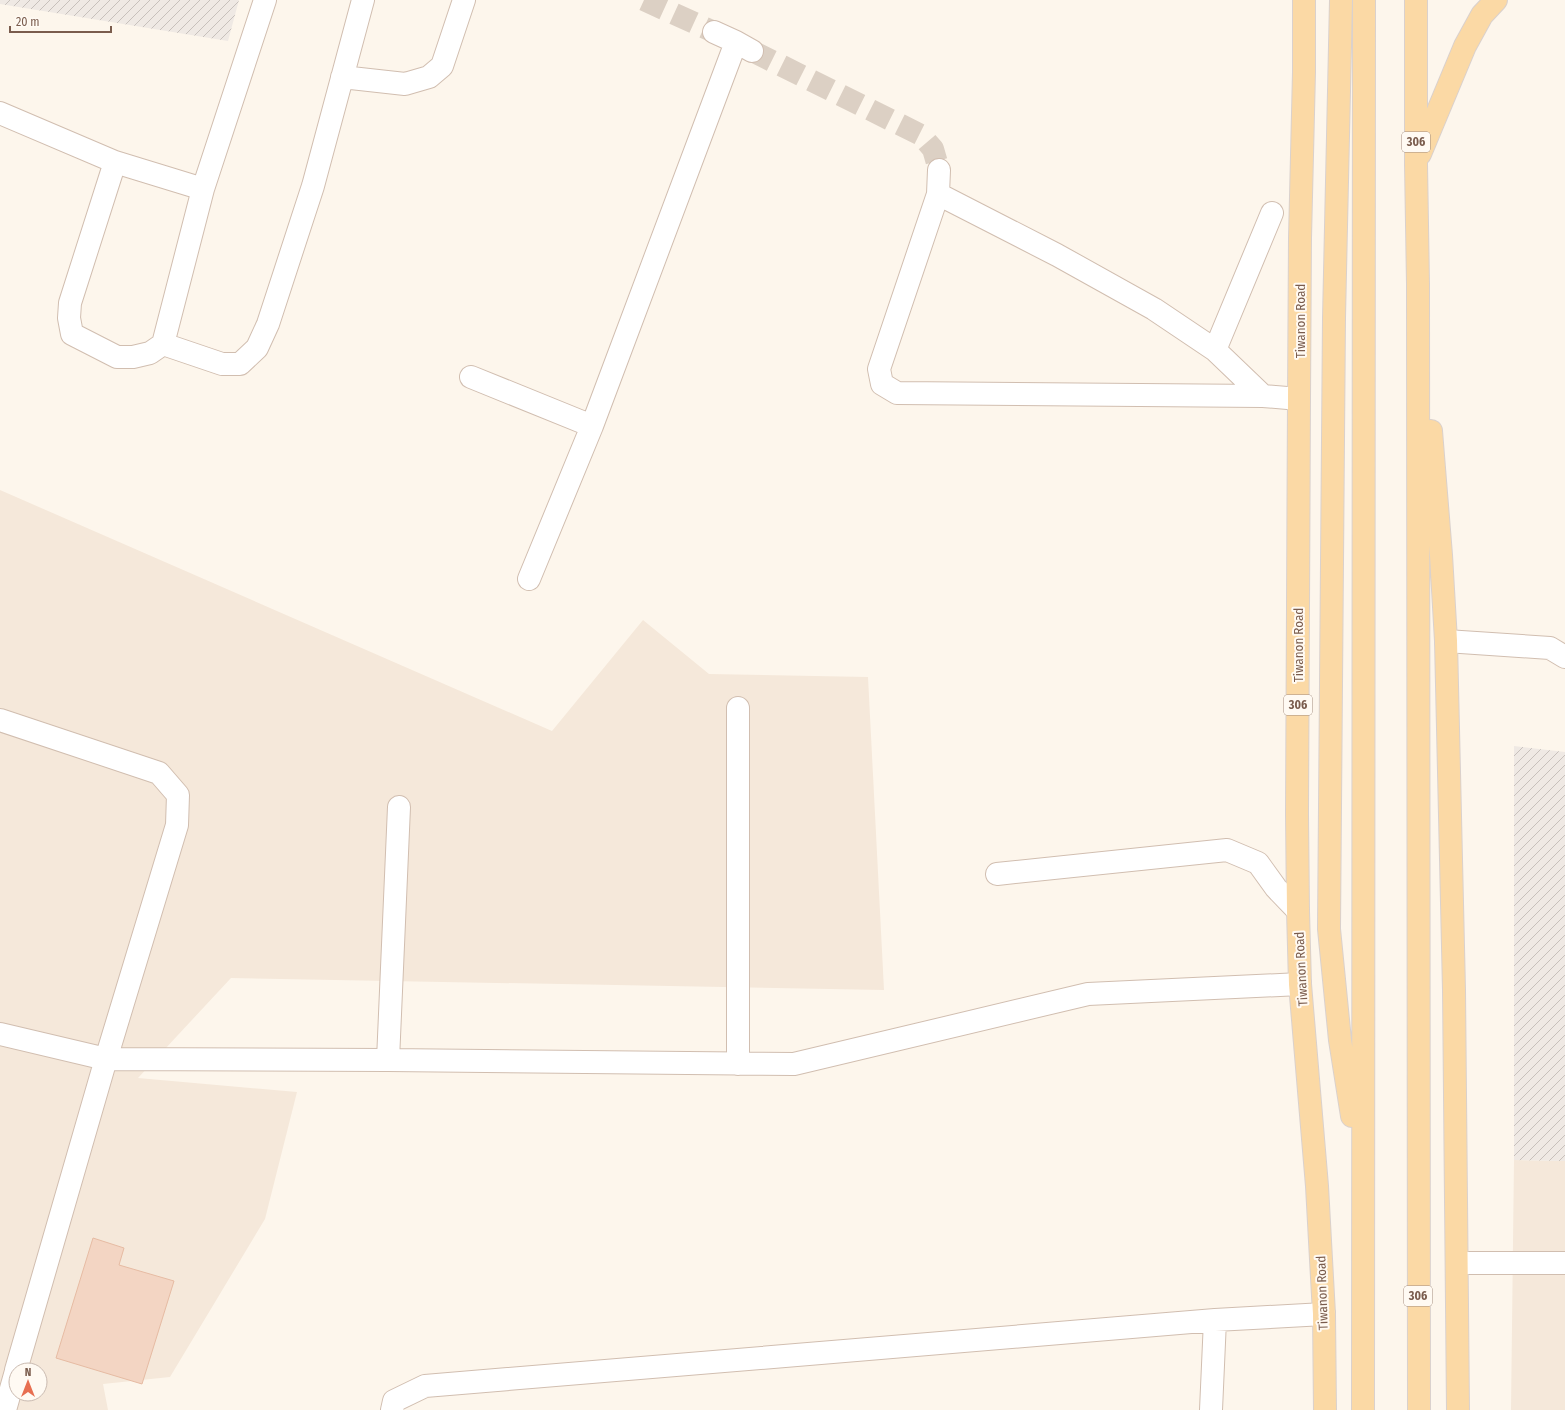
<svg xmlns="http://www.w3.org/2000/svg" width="1565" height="1410" font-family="'Fira Sans Condensed',sans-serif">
  <defs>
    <pattern id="industrial-furrows" width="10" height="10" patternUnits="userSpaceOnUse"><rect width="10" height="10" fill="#efe9e4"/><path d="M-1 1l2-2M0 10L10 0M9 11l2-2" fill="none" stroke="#c7c0bb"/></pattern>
  </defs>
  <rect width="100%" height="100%" fill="#fdf6ec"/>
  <!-- residential -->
  <path fill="#f5e8da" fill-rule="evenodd" d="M0,490L552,731L643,620L709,674L868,677L884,990L231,978L138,1078L297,1092L265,1219L170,1377L103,1384L108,1410H0ZM16,1370H40V1394H16Z
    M1514,1160L1565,1161V1410H1511Z"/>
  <!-- industrial -->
  <path fill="url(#industrial-furrows)" d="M0,0H239L228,41L0,4Z
    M1514,746L1565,752V1161L1514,1160Z"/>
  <!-- building -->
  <path fill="#f3d5c3" stroke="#e6bba3" d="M93,1238L124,1248L119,1265L174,1281L142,1384L56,1358Z"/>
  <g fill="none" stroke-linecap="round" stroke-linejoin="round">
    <!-- minor-tunnel -->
    <path stroke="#dcd0c4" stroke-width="22" stroke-dasharray="22 11" stroke-linecap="butt" d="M644,0L714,32
      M752,51L921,135L933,149L939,170"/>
    <!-- minor casing -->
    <g stroke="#d1beb0" stroke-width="24">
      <path id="minor" d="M714,32L736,42L752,51
        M342,77L405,84L429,77L442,66L464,0
        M0,113L115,162L203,189L265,0
        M115,162L70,303L69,318L72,334L117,357H133L150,353L163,344L203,189
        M939,170L938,194L879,369L882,384L897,393L1263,396L1299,399
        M938,194L1057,255L1154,309L1215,350L1263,396
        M163,344L222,364H240L257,348L268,324L313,186L363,0
        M1215,350L1272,213
        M471,377L592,426
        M529,579L592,426L736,42
        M1446,641L1550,648L1565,657
        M738,708V1064
        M0,720L159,773L178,795L177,825L106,1059L16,1370
        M997,874L1227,850L1258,863L1276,888L1298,911
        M0,1034L106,1059L388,1060L794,1064L1088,994L1300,984
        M388,1060L399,807
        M1458,1263H1565
        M5,1410L16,1371
        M392,1410L394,1401L425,1386L1215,1320L1324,1314
        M1211,1410L1215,1320"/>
    </g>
    <!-- major casing -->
    <g stroke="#dad1cd" stroke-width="24">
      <path id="major" d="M1304,0V72L1300,238L1299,399L1297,814L1298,911L1300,984L1317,1186L1324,1314L1325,1410
        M1341,0L1334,318L1329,929L1340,1040L1352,1116
        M1416,0V164L1418,284L1419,1410
        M1420,154L1465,46L1482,15L1496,0
        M1431,431L1441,555L1446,641L1454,990L1458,1410
        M1363,1410L1364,0"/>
    </g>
    <!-- minor -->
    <use href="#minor" stroke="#fff" stroke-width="22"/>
    <!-- major -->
    <use href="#major" stroke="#fbd9a5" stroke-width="22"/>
  </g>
  <g text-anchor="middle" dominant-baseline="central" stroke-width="4" stroke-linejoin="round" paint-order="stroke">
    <!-- shield labels -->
    <g fill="#fffaf3" stroke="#a28b7f" stroke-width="1">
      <rect x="1402" y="132" width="28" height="20" rx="3"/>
      <rect x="1284" y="695" width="28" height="20" rx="3"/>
      <rect x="1404" y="1286" width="28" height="20" rx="3"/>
    </g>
    <g font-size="12" font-weight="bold" fill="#7a5c4d">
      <text x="1416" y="142">306</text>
      <text x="1298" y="705">306</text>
      <text x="1418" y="1296">306</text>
    </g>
    <!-- street labels -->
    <g font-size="13" fill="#7a5c4d" stroke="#fffaf3">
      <text transform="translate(1300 321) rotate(-90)">Tiwanon Road</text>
      <text transform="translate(1298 645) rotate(-90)">Tiwanon Road</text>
      <text transform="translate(1301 969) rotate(-93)">Tiwanon Road</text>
      <text transform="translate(1322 1293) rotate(-92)">Tiwanon Road</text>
    </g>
  </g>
  <!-- north arrow -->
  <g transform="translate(28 1382)"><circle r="19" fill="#fffaf3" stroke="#cabbb1"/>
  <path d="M0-3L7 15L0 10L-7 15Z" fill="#e76f51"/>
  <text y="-6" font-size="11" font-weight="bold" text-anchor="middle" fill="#7a5c4d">N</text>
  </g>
  <!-- scale -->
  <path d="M10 26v6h101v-6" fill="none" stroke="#7a5c4d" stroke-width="2"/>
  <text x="16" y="26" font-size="12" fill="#7a5c4d" stroke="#fffaf3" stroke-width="3" paint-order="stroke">20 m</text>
</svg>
